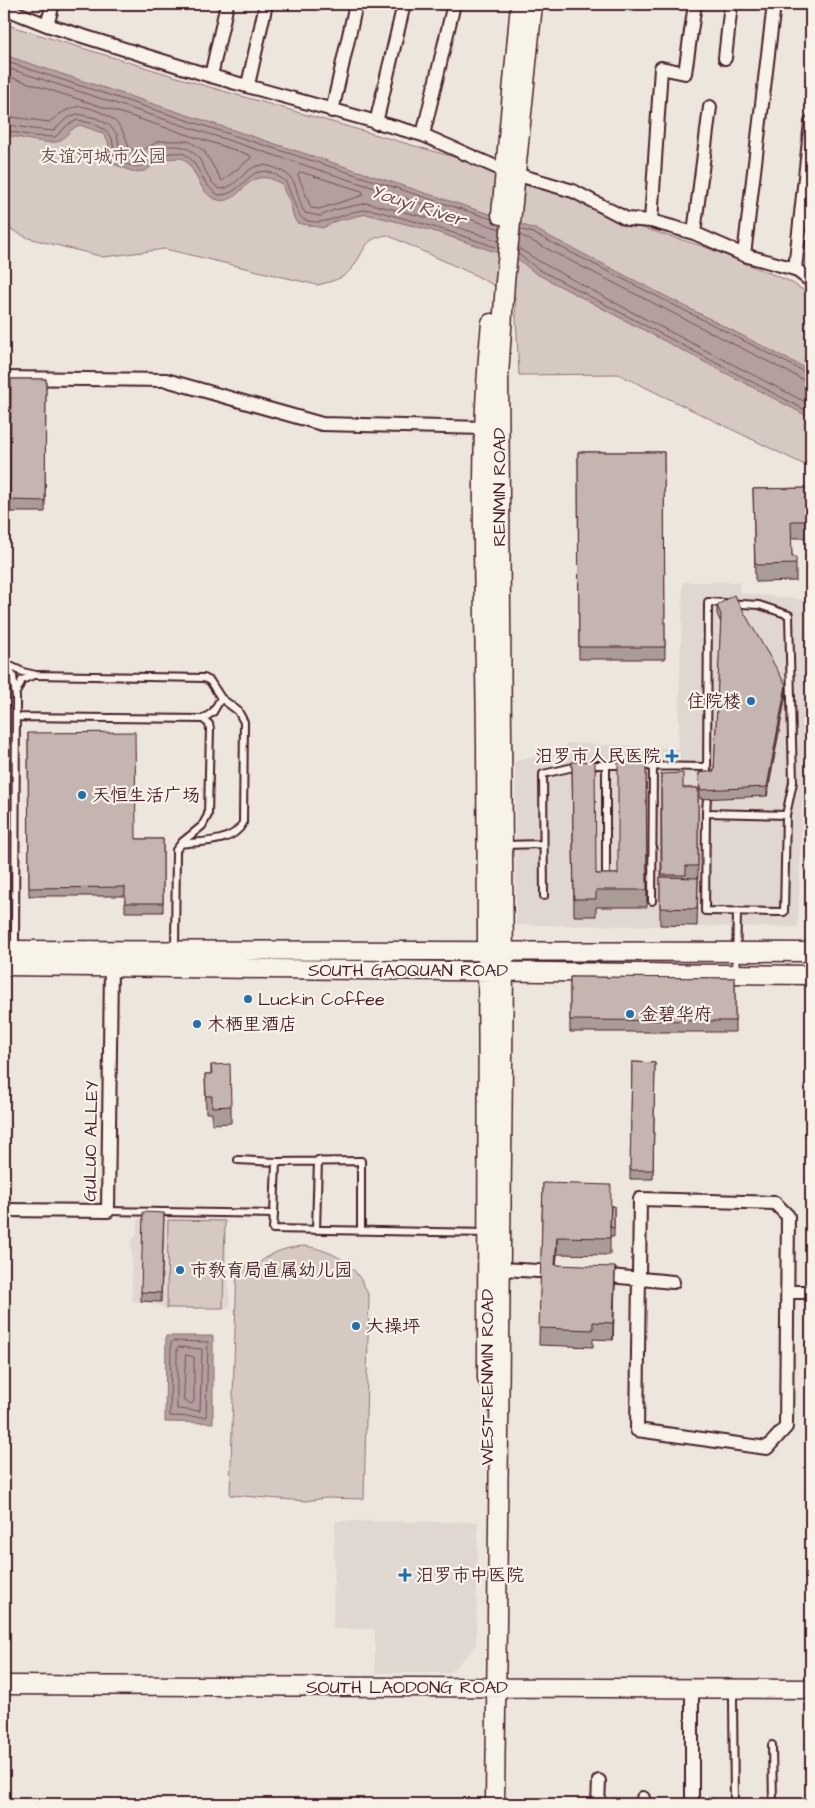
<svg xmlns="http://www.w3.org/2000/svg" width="815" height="1808" font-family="'Architects Daughter','LXGW WenKai TC',sans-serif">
  <rect width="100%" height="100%" fill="#ece6dd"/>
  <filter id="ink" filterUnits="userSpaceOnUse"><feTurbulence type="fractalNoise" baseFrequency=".02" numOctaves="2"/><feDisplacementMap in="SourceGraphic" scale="10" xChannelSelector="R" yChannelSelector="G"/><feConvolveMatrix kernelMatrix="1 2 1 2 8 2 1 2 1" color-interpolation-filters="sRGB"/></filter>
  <g filter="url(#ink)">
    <!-- built -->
    <path fill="#e0d7d0" d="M683,582H739L740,593L809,600L798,927L516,925L515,761L565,751L566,743L678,748Z
      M138,1219H225L230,1308L166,1309L158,1305L132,1301L131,1240L137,1235Z
      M335,1521L478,1522L476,1646L449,1673H375V1629H333Z"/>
    <!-- green -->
    <path fill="#d5c9c2" stroke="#907476" d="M4,24L206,86L478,164L572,195L626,223L705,247L789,281L811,295V468L618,374L519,375L515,297L475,275L387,235C362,239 366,251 352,268C344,279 330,282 317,285L165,249L104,257L28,238L4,226Z
      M168,1220L225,1221L223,1308H167Z
      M306,1246C339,1253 357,1265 369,1297L364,1499L326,1498L305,1501L230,1495L237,1265L258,1264C273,1251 287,1247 306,1246Z"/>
    <!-- water -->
    <path fill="#b39f9d" stroke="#896c6f" d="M4,55L535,229L811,371V418L535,273L519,260L430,230L366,214L336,221L323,228L297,223C291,215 293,208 289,200C286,194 284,193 283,185C245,159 243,210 215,199C197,191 198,169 182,158L162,159L145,171L134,172L111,163L108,141L102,133L80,125C69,129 67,137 59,141C49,146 16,136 4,135Z
      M166,1336H213V1423L165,1422Z"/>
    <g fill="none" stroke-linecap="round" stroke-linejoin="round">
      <!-- shore -->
      <path stroke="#745259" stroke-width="1" d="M4,61L492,219
        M4,67L500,229
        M4,75L250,155L251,158L222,181L204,151L189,141H159L138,153L129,148C124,128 115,117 95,110C89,108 83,105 76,107C65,109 58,116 49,122L4,116
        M4,124L33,129L53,131L66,119L77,114L96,118L109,125L117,134L121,155C126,156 135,161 139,160C147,159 150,153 156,150C163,145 179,145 186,148C206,156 203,180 220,189C242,188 246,156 275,168C280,170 287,173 291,178C299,188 298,204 305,213L320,216L334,210L367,203L433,219L499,241
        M4,130L32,136L55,137L69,124L78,120L94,124L105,130L112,138L115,159C152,180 151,146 185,154C201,165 201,186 219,195C248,195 249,152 286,182C289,189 298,217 303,219C324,229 344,211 365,210C375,209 386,214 395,216C430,225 464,236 498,248
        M301,172L362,191L364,195L319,209L311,208L298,175Z
        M520,229L533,233L811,375
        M520,235L804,380L811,381
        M518,248L542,263L632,312L811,405
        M518,254L538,269L811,413
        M173,1341L208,1342L206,1417L170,1416L171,1343Z
        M179,1347L202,1349L200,1411L177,1409V1349Z
        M186,1355L194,1357V1401L192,1404L184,1401Z"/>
      <!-- lane casing -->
      <g stroke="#4a1f2b" stroke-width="10">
        <path id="lane" d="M4,663L23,672L36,675L204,678L210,681L221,698L238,711L244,722L243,823C232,844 200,841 181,844L176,850L175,949
          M6,664L13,676L16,697L15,950
          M17,691L22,680L34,675
          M16,717L203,719L213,712L221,698
          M588,765H626
          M638,766L707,767
          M707,780L708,602L759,605L789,615L793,782L786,815
          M706,813L786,815L784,912L705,911Z
          M706,813L707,798
          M181,843L202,826L208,815L210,729L209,724L203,719
          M504,845L543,844
          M606,881V765
          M544,896L543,774L578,766
          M652,901L653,766
          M736,973L737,911
          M238,1160L276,1162L361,1161V1231
          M108,1211L274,1214L273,1229L487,1233
          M274,1214L276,1162
          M316,1230L318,1160
          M772,1745L773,1804
          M734,1804L733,1699L735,1691"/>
      </g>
      <!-- street casing -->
      <g stroke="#4a1f2b" stroke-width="16">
        <path id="street" d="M4,8L47,25L211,76L423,135L505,171L573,191L627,219L651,221L694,233L744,255L795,269L811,281
          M47,25L53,4
          M725,58L731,4
          M211,76L227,4
          M248,85L266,4
          M332,111L356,4
          M376,123L404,4
          M423,135L454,4
          M651,221L661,68L685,73L695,4
          M694,233L710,107
          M744,255L774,4
          M795,269L811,122
          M4,378L166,380L322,424L485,428
          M640,1199L775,1203L788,1216L786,1427L767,1448L637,1430Z
          M4,1210L108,1211L111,967
          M501,1269L556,1272
          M599,1275L673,1282
          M788,1292H811
          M692,1688V1804
          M643,1798L644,1804
          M598,1804L599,1781"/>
      </g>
      <!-- secondary casing -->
      <g stroke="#4a1f2b" stroke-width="21">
        <path id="secondary" d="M501,215L520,4
          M4,950L811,952
          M4,966L811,975
          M487,1379C488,1167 488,954 486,742C485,603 477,462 491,323
          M4,1685L811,1689
          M495,1804L504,971L499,376L505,282L533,4"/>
      </g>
      <!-- lane -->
      <use href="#lane" stroke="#f7f3e8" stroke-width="6"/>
      <!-- street -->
      <use href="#street" stroke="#f7f3e8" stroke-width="12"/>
      <!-- secondary -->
      <use href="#secondary" stroke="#f7f3e8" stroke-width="18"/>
    </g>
    <!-- wall -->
    <path fill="#a99c97" stroke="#4a1f2b" d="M11,379H46L45,512H10Z
      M578,452H664L665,659H579Z
      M811,488V538H791L792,557L796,564V581L757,582L755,579L753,489Z
      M717,605L786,694L767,796L700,799L699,773L714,771L721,623L717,614Z
      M28,733L136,839H163V912H125V896H29Z
      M646,756L647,907H596V916H574L572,762L596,874H618Z
      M661,774L683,788H698V883L697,926L660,925V877H661Z
      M570,977L735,978V1032H570Z
      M632,1062L655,1063L653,1179H630Z
      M211,1065L231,1106V1123L212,1124V1113H206L205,1074H211Z
      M543,1183L611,1206H614V1237L610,1236V1255L557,1254L556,1265L615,1284L613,1340L593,1339V1347L539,1345Z
      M164,1213L161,1302L141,1301V1292Z"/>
    <!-- shaded-wall -->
    <path fill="#897f7b" stroke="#4a1f2b" d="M786,685V694L767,796V787Z
      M557,1237V1254L555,1282V1265Z
      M615,1267V1284L613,1340V1323Z"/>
    <!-- building -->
    <path fill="#c4b5b0" stroke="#4a1f2b" d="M11,379H46L45,501L10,500Z
      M578,452H664L665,647H579Z
      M811,488V521H791L792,557H796V564L757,565L755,562L753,489Z
      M734,595L786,685L767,787L700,790L699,773L714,771L721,615L717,605Z
      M135,732L136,839H163V903H125V887L29,888L28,733Z
      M618,756H646L647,890H596V899H574L572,762L595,761L596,874H618Z
      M683,773V788H698V866H686V875H662L661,774Z
      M660,877L698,878L697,909L660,908Z
      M570,977L735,978V1021L570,1020Z
      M632,1062L655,1063L653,1170H630Z
      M230,1064L231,1106L212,1107V1096H206L205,1074H212L211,1065Z
      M543,1183L611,1185L610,1238L557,1237L555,1265L615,1267L613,1323L593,1322V1330L539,1328Z
      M611,1206H614V1228L610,1227Z
      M143,1212L164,1213L161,1293L141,1292Z"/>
  </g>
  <!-- markers -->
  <g fill="#1f6fb2" stroke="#f7f3e8" stroke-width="2">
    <circle cx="751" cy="701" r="5"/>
    <path d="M669.5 748.5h5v5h5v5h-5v5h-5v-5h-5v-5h5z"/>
    <circle cx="82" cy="795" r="5"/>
    <circle cx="248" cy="999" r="5"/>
    <circle cx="630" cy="1014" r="5"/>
    <circle cx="197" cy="1024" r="5"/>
    <circle cx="180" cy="1270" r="5"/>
    <circle cx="356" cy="1326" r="5"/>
    <path d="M402.5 1567.5h5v5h5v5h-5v5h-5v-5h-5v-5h5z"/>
  </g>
  <g text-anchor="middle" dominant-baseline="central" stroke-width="4.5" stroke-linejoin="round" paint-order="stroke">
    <!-- park labels -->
    <g font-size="18" fill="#6d4a51" stroke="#f7f3e8">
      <text x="103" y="156">友谊河城市公园</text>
    </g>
    <!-- street labels -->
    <g font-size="18" fill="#4a1f2b" stroke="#f7f3e8">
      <text transform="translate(499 487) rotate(-90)">RENMIN ROAD</text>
      <text x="408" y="970">SOUTH GAOQUAN ROAD</text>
      <text transform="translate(91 1141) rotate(-89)">GULUO ALLEY</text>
      <text transform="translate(487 1377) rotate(-90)">WEST RENMIN ROAD</text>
      <text x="407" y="1687">SOUTH LAODONG ROAD</text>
    </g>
    <!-- poi labels -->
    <g font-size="18" fill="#4a1f2b" stroke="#f7f3e8" text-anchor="start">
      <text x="741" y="701" text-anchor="end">住院楼</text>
      <text x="661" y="756" text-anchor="end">汨罗市人民医院</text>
      <text x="92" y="795">天恒生活广场</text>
      <text x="258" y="999">Luckin Coffee</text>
      <text x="640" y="1014">金碧华府</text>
      <text x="207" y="1024">木栖里酒店</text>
      <text x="190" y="1270">市教育局直属幼儿园</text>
      <text x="366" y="1326">大操坪</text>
      <text x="416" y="1575">汨罗市中医院</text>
    </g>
    <!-- water labels -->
    <g font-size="19" font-style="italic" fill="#6f4c53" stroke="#f7f3e8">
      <text transform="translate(418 206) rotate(18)">Youyi River</text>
    </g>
  </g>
  <!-- margin -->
  <rect width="815" height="1808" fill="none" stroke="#f7f3e8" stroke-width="20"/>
  <rect x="10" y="10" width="795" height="1788" fill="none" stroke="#4a1f2b" stroke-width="2" filter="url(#ink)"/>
</svg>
